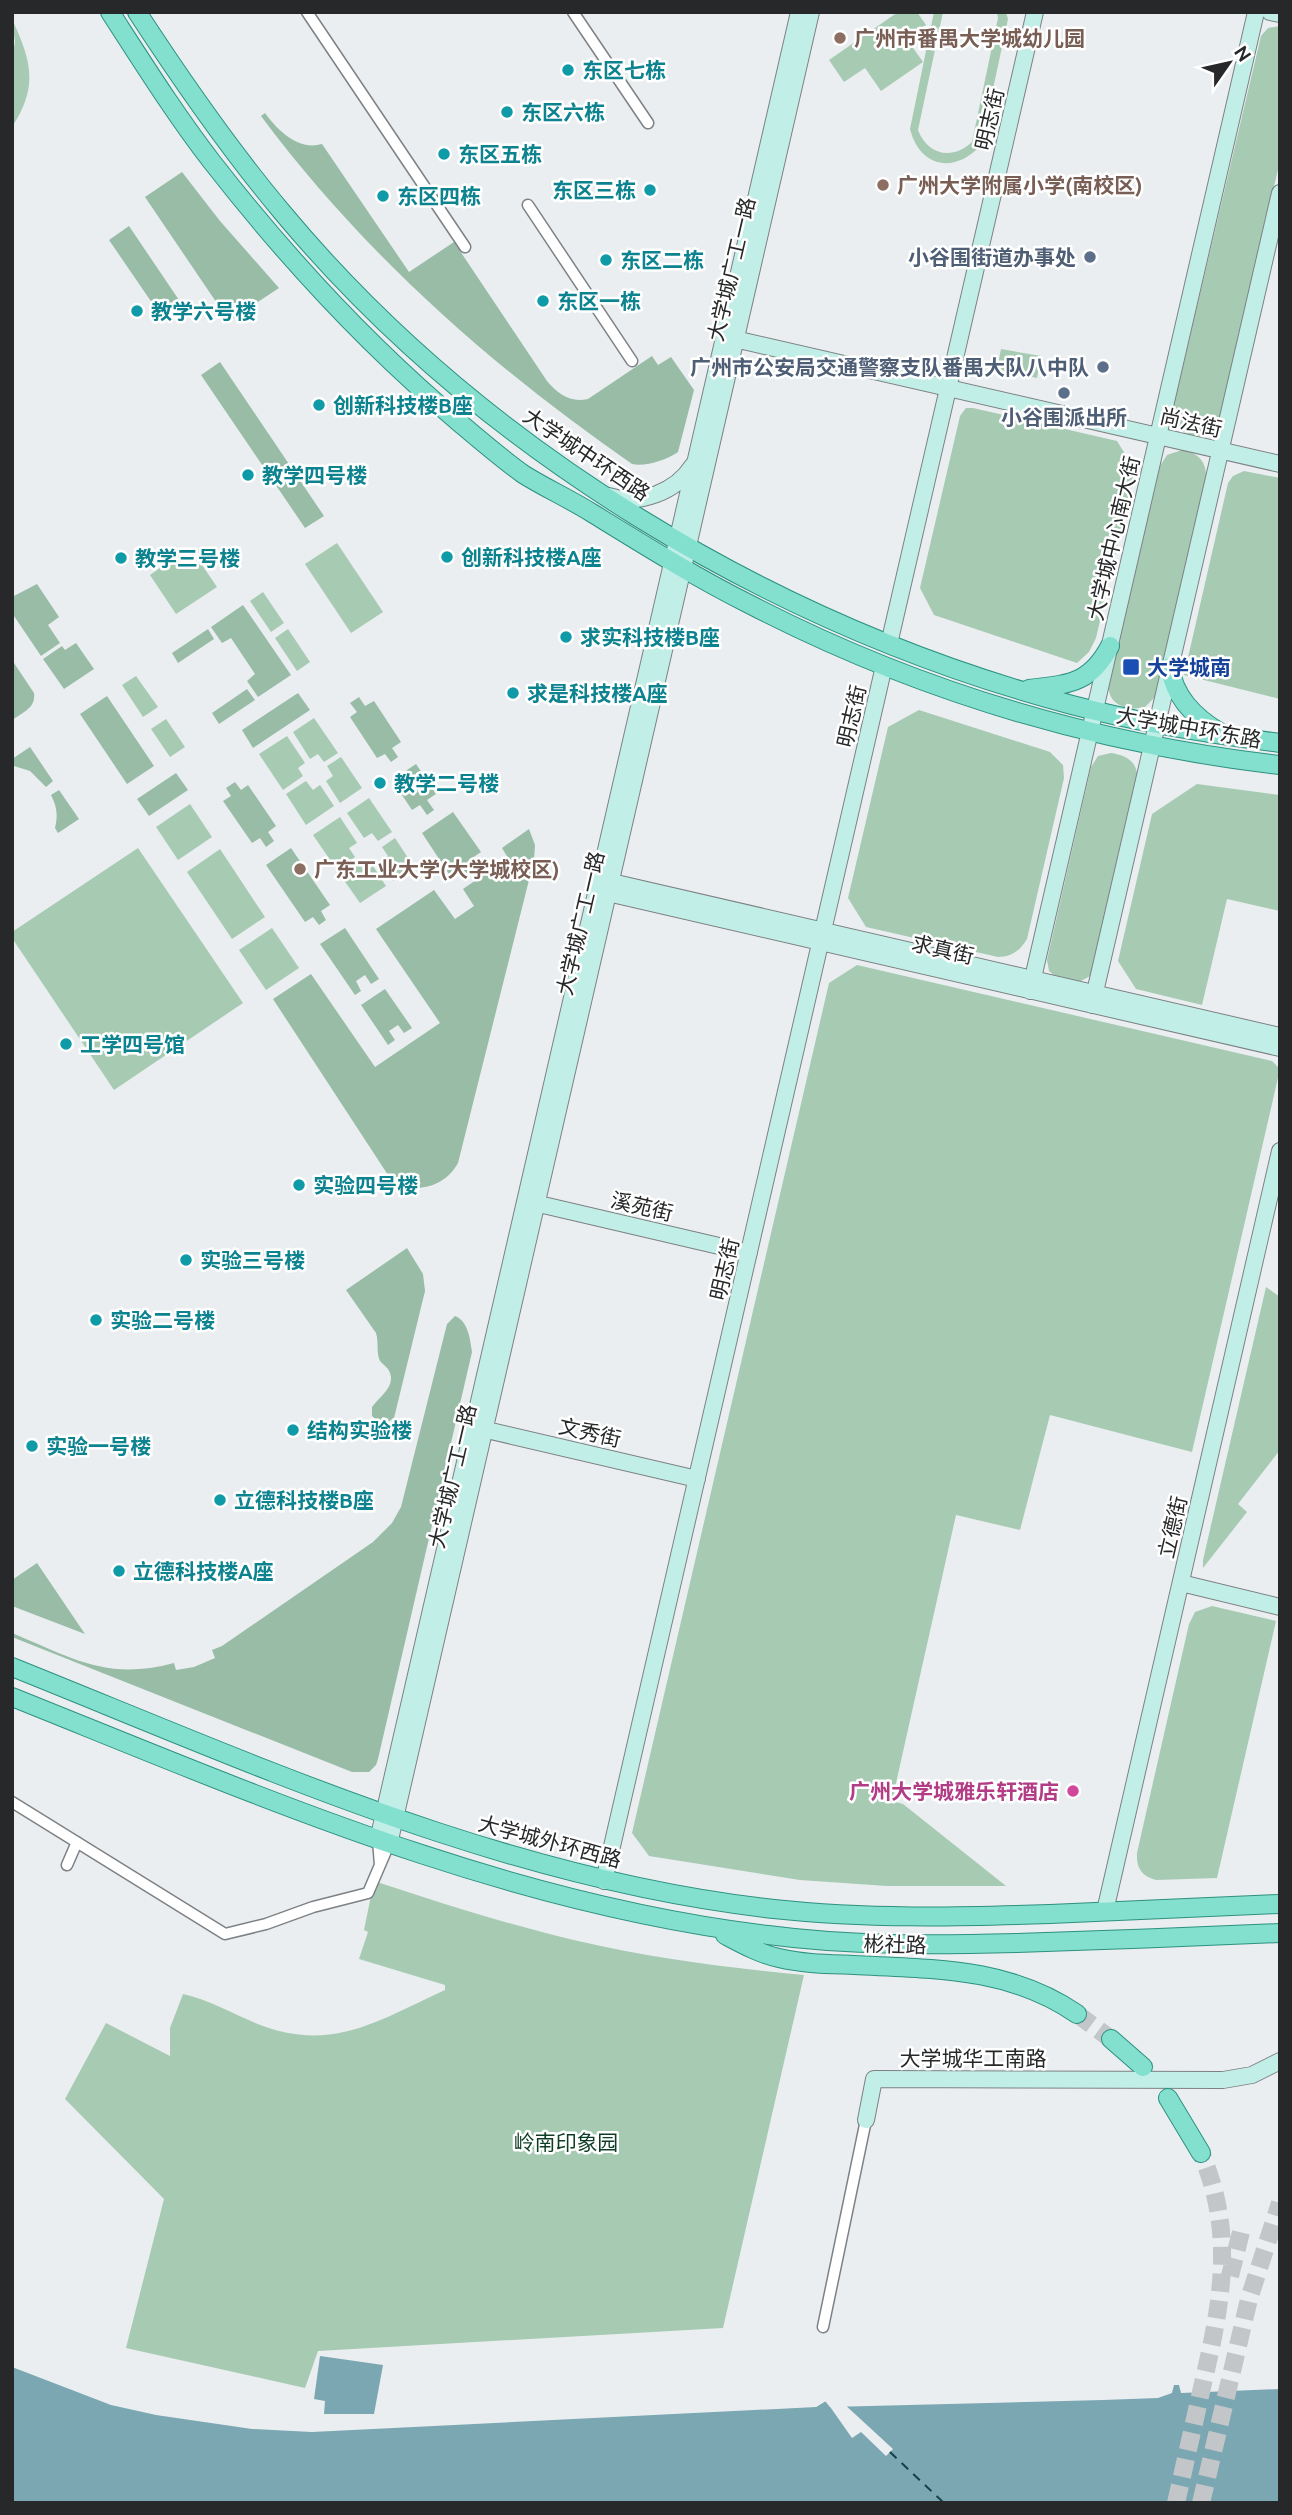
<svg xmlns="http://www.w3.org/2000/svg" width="1292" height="2515" font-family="Ubuntu,'Noto Sans SC',sans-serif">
  <rect width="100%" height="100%" fill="#eaeef0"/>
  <!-- green -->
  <path fill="#a7cab3" d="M898,12H917L926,25L906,38L923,62L881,91L865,68L844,82L829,60Z
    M934,12H943L918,130C928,156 953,160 972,142L998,18L997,12H1006L1008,19L981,145C955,174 920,168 910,129Z
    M12,19C31,60 39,86 12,127V58L15,42Z
    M1280,26V161L1220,418C1207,449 1169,437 1174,404L1261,36L1268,28Z
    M1001,349L1041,356L1037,378L997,370Z
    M966,408H973L1117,441L1135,470L1096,638L1089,652L1077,663L934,615L920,588L960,416Z
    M1182,450C1199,453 1207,462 1206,479L1156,696L1145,707C1126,712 1106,704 1109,683L1160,466L1167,455Z
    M1244,471L1280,478V699L1184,675L1228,483L1233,476Z
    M337,543L383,612L351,633L305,564Z
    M181,553L191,567L200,562L217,587L176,614L150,575Z
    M263,592L284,623L271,632L250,601Z
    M288,629L310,662L297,671L275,638Z
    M136,676L158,707L143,717L122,685Z
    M919,710L1050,752L1063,765L1064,778L1027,939C1020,951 1011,957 998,957L866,927L848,898L888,727Z
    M314,718L338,753L324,762L318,754L310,759L293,732Z
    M166,719L185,747L170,757L151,729Z
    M287,736L305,763L298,768L303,776L283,790L259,754Z
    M1111,753C1124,755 1136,760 1137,774L1092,975L1079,982L1057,978L1049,971L1047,960L1091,767L1098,756Z
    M341,757L362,788L340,803L326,781L333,776L327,766Z
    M306,781L313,790L320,785L334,806L306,825L286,794Z
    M1197,784L1280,795V911L1227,899L1202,1005L1136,989L1118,961L1152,814Z
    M369,798L392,832L378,841L372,833L364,838L347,813Z
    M190,804L212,837L178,860L156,827Z
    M340,817L357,843L349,848L355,857L337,870L313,835Z
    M395,838L414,867L393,881L380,862L388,856L382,847Z
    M138,848L243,1003L114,1090L12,938V932Z
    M220,849L265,917L232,939L187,872Z
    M359,863L365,872L373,866L386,886L360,903L341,876Z
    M272,928L299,968L266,990L239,950Z
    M857,965L1272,1061L1280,1069L1192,1452L1050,1415L1020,1530L956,1515L892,1801L903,1804L1006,1886H887L800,1880L649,1856L632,1833L829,983Z
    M1266,1287L1280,1297V1450L1238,1504L1247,1512L1203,1568V1560Z
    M1212,1606L1276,1621L1217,1878L1156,1880C1142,1877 1136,1868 1137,1853L1189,1624L1195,1612Z
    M374,1881C441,1903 509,1925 578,1941C652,1958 728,1968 804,1975L723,2328L318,2351L305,2388L126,2348L164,2199L65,2099L106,2023L170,2056V2028L183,1994C211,2000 236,2016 263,2026C335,2052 381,2019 445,1990V1985L359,1959L368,1932L364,1930Z"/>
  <!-- forest -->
  <path fill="#98bca6" d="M265,113C278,131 299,151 322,144L409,272L454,242L547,381C558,394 570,403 588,399L652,356L658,365L671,357L694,390L678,452C667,460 645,467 632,464C492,367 363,253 261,116Z
    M182,172L220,221L279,288L229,321L145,197Z
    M129,226L181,303L161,316L109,240Z
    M220,362L324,516L305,528L201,375Z
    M37,584L59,617L48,625L60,643L41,656L12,613V597Z
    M243,605L291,675L258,697L247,681L255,674L231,638L222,643L211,627Z
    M208,629L214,639L178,663L172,653Z
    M76,643L94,669L64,689L43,659L62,646L65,650Z
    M12,660L34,693C36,708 23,712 12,720Z
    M247,689L255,700L219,724L212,713Z
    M298,693L310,710L253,748L242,730Z
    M107,696L154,766L127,784L80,714Z
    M359,697L365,706L374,701L401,742L392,748L398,757L391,762L385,754L377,758L350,717L357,712L350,703Z
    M30,747L53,781L46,787L30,771L14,766L12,759Z
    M416,764L436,794L427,800L434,810L427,815L420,805L412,810L392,780Z
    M176,773L188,790L149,816L137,799Z
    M235,782L241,790L248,785L276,826L268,832L274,841L266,847L260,838L252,843L223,801L231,796L226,788Z
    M59,790L79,819L58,833L55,828C58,815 57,807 51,795Z
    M453,812L481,852L472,858L478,868L463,878L457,869L449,874L422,833Z
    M529,829L535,845L534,860L458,1163C444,1189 409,1197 388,1175L273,999L311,974L375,1067L440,1023L376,929L434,890L455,919L474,906L463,889L508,858L502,848Z
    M291,848L330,905L321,911L326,920L319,925L313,917L305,922L266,865Z
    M345,928L379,979L371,984L365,975L356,981L361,991L355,995L320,944Z
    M385,989L412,1028L404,1033L398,1025L389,1031L395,1040L388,1045L361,1005Z
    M407,1248L423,1274L425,1291L394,1418L383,1425L372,1416V1407C381,1395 398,1385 388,1369C386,1366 382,1364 380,1361C376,1353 379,1342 376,1333L346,1290Z
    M455,1316C468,1321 470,1338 472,1352L378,1759L376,1765L369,1772H352L12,1637V1633C72,1658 107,1681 174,1663L176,1670L194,1667L215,1658L212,1650L222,1646L373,1542L392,1523L401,1507L447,1324Z
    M37,1563L85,1634L12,1606V1580Z"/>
  <!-- water -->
  <path fill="#7aa7b1" d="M320,2356L383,2365L374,2414H324L325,2401L314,2399Z
    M12,2367L111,2405L156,2415L252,2429L312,2432L816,2407L825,2401L830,2407L1103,2400L1158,2398L1172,2393L1174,2385H1179L1181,2393L1280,2389V2503H12Z"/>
  <!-- pier -->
  <path fill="#eaeef0" d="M825,2397L832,2404L843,2403L893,2449L886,2456L861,2432L852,2438L826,2401L816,2407L814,2403Z"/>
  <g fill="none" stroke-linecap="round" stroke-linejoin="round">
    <!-- ferry -->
    <path stroke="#154048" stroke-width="2" stroke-dasharray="9 7" stroke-linecap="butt" d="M890,2452L944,2503"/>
    <!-- primary-tunnel -->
    <path stroke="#c3c6c8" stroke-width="18" stroke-dasharray="18 9" stroke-linecap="butt" d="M1077,2014L1111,2039
      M1230,2276L1241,2232
      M1176,2503C1185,2463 1194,2423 1203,2383C1222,2302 1235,2232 1201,2153
      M1201,2503L1249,2299L1280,2203"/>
    <!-- street casing -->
    <g stroke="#7e8184" stroke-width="13">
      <path id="street" d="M307,12L465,247
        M573,12L648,123
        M528,205L632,361
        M12,1802L225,1934L266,1924L313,1907L368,1893L380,1865
        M378,1840L380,1865L389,1844
        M67,1865L77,1842
        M823,2327L866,2120"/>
    </g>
    <!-- secondary casing -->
    <g stroke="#7e8184" stroke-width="18">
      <path id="secondary" d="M1270,12L1280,14
        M726,337L1280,464
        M609,496C639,506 676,492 693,465
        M889,644L1035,12
        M603,880L1280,1036
        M599,891L1280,1048
        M1030,991L1256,12
        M1092,1005L1280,193
        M526,1201L749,1253
        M474,1427L697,1479
        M1181,1583L1280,1607
        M378,1840L799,12
        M389,1844L811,12
        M604,1881L884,666
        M1105,1911L1280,1151
        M866,2120L874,2079L1223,2080L1252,2075L1280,2061"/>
    </g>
    <!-- primary casing -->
    <g stroke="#2d917f" stroke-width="20">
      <path id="primary" d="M110,12C143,63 175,114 212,162C286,257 368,346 461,424C481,441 502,459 523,474C545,488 570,499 592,513C644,545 695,577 749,604C915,690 1095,744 1280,765
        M137,12C182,81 229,149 282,212C480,450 774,626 1072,705C1140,723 1210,734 1280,743
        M1170,667C1174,698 1195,718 1221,733
        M1029,689C1069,684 1090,684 1110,646
        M12,1667C259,1766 507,1880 774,1909C866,1919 957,1917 1050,1914C1126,1911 1203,1907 1280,1904
        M12,1697C259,1796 502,1903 768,1935C851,1946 934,1945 1017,1943C1105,1940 1192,1937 1280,1933
        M725,1935C742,1944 760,1954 779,1958C804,1964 829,1964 854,1965C933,1969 1009,1967 1077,2014
        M1111,2039L1143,2067
        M1168,2098L1201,2153"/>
    </g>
    <!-- street -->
    <use href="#street" stroke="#fff" stroke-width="10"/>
    <!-- secondary -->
    <use href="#secondary" stroke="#c1efe7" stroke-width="16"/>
    <!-- primary -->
    <use href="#primary" stroke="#83dfce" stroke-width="18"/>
  </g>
  <!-- markers -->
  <g fill="#8d6e63" stroke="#fff" stroke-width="2.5">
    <circle cx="840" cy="38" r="7"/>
    <circle cx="883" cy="185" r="7"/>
    <circle cx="300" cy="869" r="7"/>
  </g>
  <g fill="#0f9aa8" stroke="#fff" stroke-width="2.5">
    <circle cx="568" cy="70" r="7"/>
    <circle cx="507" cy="112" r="7"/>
    <circle cx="444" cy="154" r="7"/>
    <circle cx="650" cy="190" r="7"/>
    <circle cx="383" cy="196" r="7"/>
    <circle cx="606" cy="260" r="7"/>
    <circle cx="543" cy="301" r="7"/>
    <circle cx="137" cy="311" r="7"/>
    <circle cx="319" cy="405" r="7"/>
    <circle cx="248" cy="475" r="7"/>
    <circle cx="447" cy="557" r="7"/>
    <circle cx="121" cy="558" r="7"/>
    <circle cx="566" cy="637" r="7"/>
    <circle cx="513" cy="693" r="7"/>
    <circle cx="380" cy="783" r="7"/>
    <circle cx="66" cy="1044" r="7"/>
    <circle cx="299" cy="1185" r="7"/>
    <circle cx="186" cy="1260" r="7"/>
    <circle cx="96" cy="1320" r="7"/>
    <circle cx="293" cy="1430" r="7"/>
    <circle cx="32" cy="1446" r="7"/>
    <circle cx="220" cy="1500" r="7"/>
    <circle cx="119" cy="1571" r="7"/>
  </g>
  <g fill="#5c6f8a" stroke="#fff" stroke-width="2.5">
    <circle cx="1090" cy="257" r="7"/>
    <circle cx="1103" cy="367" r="7"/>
    <circle cx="1064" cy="393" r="7"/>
  </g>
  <rect fill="#1a4fb4" stroke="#fff" stroke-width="2.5" x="1122" y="658" width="18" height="18" rx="3.5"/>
  <circle fill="#d1479c" stroke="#fff" stroke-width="2.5" cx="1073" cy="1791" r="7"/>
  <g text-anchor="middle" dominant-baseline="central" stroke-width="5" stroke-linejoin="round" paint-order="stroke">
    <!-- education labels -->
    <g font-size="21" font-weight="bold" fill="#785e54" stroke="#fff" text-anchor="start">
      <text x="854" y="38">广州市番禺大学城幼儿园</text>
      <text x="897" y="185">广州大学附属小学(南校区)</text>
      <text x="314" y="869">广东工业大学(大学城校区)</text>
    </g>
    <!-- culture labels -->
    <g font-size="21" font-weight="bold" fill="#0d838f" stroke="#fff" text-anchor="start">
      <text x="582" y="70">东区七栋</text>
      <text x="521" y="112">东区六栋</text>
      <text x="458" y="154">东区五栋</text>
      <text x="636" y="190" text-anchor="end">东区三栋</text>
      <text x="397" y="196">东区四栋</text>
      <text x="620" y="260">东区二栋</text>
      <text x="557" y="301">东区一栋</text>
      <text x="151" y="311">教学六号楼</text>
      <text x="333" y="405">创新科技楼B座</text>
      <text x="262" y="475">教学四号楼</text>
      <text x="461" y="557">创新科技楼A座</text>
      <text x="135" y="558">教学三号楼</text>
      <text x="580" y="637">求实科技楼B座</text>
      <text x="527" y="693">求是科技楼A座</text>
      <text x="394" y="783">教学二号楼</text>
      <text x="80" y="1044">工学四号馆</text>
      <text x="313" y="1185">实验四号楼</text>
      <text x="200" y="1260">实验三号楼</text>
      <text x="110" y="1320">实验二号楼</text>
      <text x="307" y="1430">结构实验楼</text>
      <text x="46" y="1446">实验一号楼</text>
      <text x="234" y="1500">立德科技楼B座</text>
      <text x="133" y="1571">立德科技楼A座</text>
    </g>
    <!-- street labels -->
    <g font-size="21" fill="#272829" stroke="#fff">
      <text transform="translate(989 119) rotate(-77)">明志街</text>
      <text transform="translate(731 269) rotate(-77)">大学城广工一路</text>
      <text transform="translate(1191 422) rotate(13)">尚法街</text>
      <text transform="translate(587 454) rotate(34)">大学城中环西路</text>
      <text transform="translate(1113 538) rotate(-77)">大学城中心南大街</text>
      <text transform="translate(851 716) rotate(-77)">明志街</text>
      <text transform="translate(1189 727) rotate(10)">大学城中环东路</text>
      <text transform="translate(580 923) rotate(-77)">大学城广工一路</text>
      <text transform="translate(943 949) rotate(13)">求真街</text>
      <text transform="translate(642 1206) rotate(13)">溪苑街</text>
      <text transform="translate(724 1269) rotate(-77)">明志街</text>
      <text transform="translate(590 1432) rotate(13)">文秀街</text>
      <text transform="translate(452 1476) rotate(-77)">大学城广工一路</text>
      <text transform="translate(1172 1527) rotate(-77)">立德街</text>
      <text transform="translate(550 1841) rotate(15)">大学城外环西路</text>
      <text transform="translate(895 1944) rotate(2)">彬社路</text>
      <text x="973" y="2058">大学城华工南路</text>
    </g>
    <!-- service labels -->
    <g font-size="21" font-weight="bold" fill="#4e5e75" stroke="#fff" text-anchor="end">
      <text x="1076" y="257">小谷围街道办事处</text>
      <text x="1089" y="367">广州市公安局交通警察支队番禺大队八中队</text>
      <text x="1064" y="417" text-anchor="middle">小谷围派出所</text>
    </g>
    <!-- transit labels -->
    <g font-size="21" font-weight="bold" fill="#164399" stroke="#fff" text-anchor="start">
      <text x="1147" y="667">大学城南</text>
    </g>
    <!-- hotel labels -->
    <g font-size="21" font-weight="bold" fill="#b23c85" stroke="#fff" text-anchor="end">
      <text x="1059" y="1791">广州大学城雅乐轩酒店</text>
    </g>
    <!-- park labels -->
    <g font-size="21" fill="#0e3c25" stroke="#fff">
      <text x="566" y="2142">岭南印象园</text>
    </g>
  </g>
  <!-- border -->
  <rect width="1292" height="2515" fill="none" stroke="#272829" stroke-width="28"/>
  <!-- north arrow -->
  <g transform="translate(1229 63) rotate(56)" stroke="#ffffff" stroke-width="5" paint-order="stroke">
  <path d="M0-5L12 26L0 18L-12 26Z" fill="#272829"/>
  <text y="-10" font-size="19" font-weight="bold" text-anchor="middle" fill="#272829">N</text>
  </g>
</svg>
